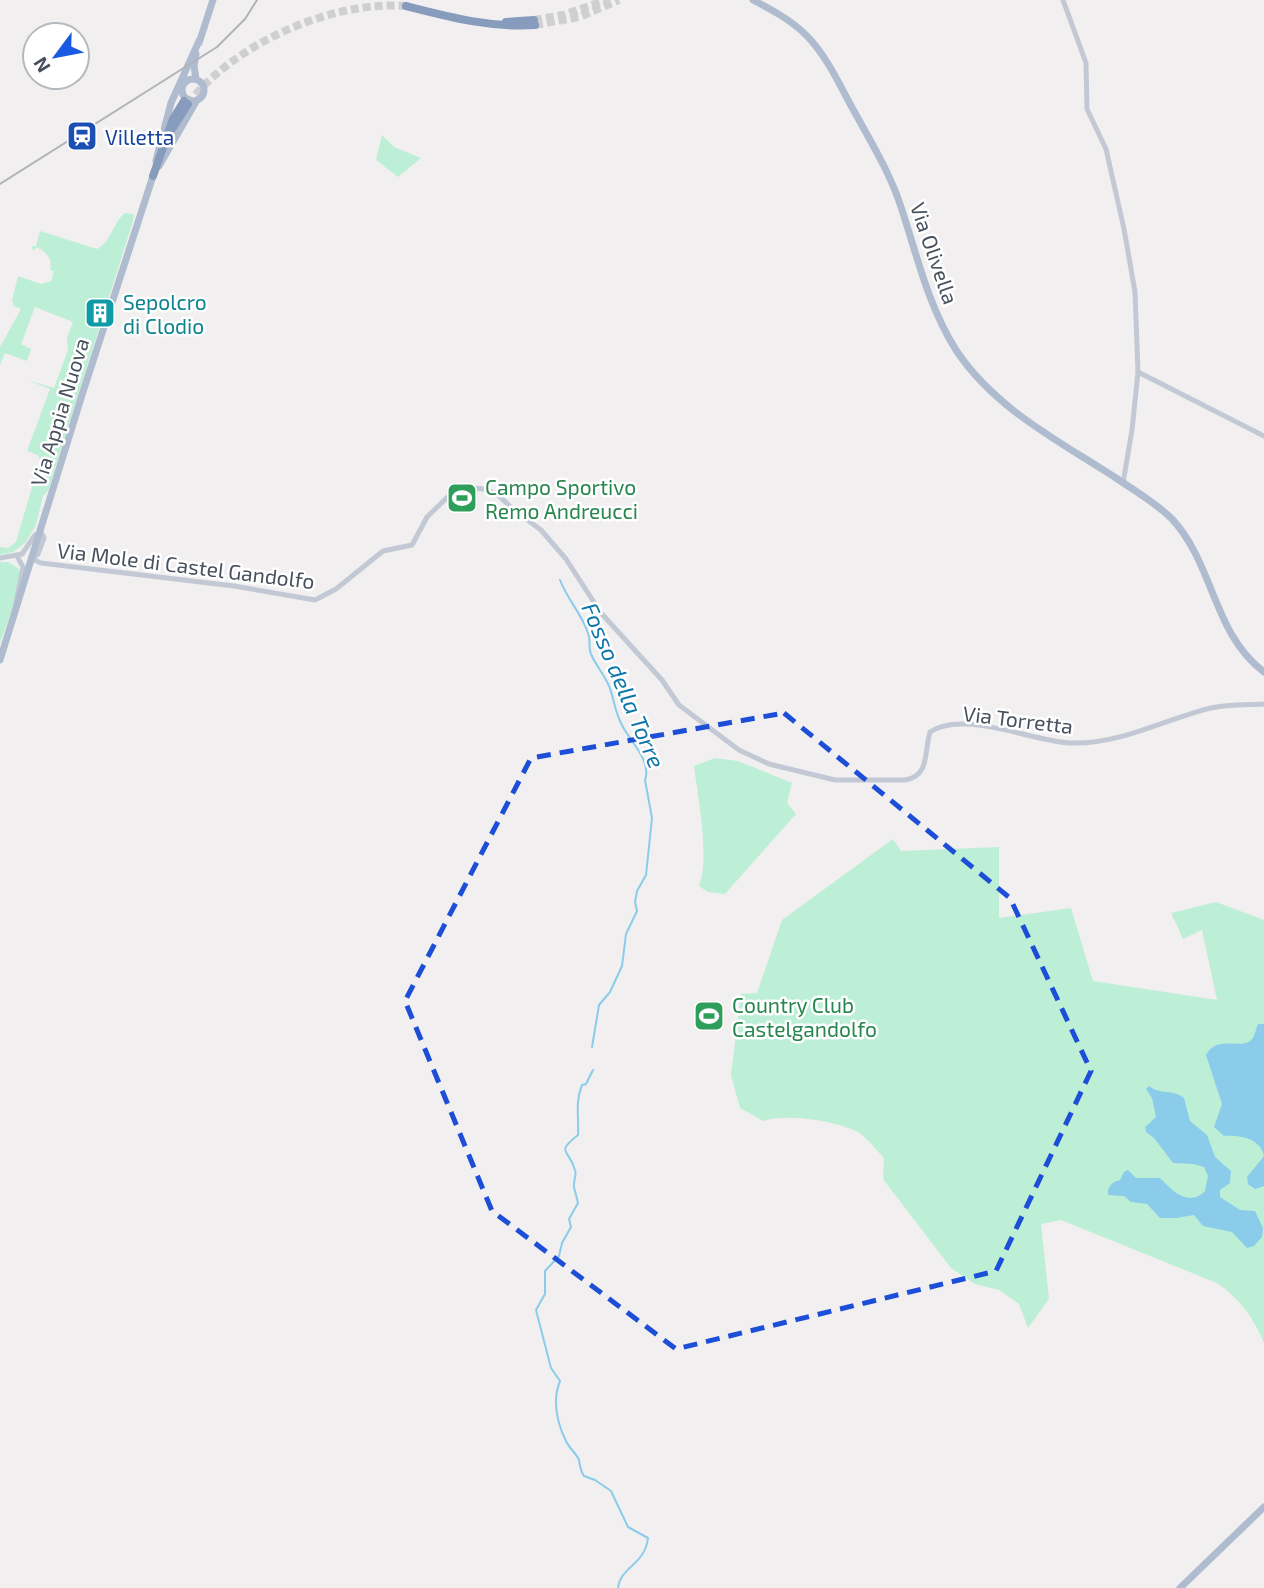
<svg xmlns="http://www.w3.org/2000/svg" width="1264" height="1588" font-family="'Exo 2',sans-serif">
  <rect width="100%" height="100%" fill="#f1efef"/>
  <!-- green -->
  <path fill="#bdefd6" d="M382,135L394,147L421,158L398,177L376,160Z
    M125,213L134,214L133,221L48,491L43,496L36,525L25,543L13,552L0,555V547L8,548L16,542L40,460L38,455L27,451L50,389L27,380L54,388L68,350L67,338L73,322L35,307L21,344L31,349L27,361L5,353L0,365V347L21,309L14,306L12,301L18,276L41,284L51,281L54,271L50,270C53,259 46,251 36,247L34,251L32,248V246H36L40,231L97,249C111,242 113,222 125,213Z
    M0,562H8L18,568L20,572L13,607L0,643Z
    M715,758L738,761L792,783L787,803L796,814L725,894L708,892L699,886C710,859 698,797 694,766Z
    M893,839L901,851L999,847V918L1071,908L1093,981L1217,1000L1202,930L1183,939L1171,913L1216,902L1264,920V1343C1254,1318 1239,1298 1217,1283L1061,1220L1041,1224L1049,1299L1028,1328L1019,1304L999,1290L975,1284L951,1268L883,1179L884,1158C876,1150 866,1136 856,1131C835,1121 786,1113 763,1121L740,1108L731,1075L741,994L757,993L782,920Z"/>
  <!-- water -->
  <path fill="#8bcceb" d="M1258,1024H1264V1186L1255,1189L1248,1184L1247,1177L1264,1156C1260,1138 1240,1135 1224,1136L1214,1127L1222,1104L1206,1055C1217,1034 1242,1051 1252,1039C1255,1036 1256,1028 1258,1024Z
    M1149,1086C1160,1095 1173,1089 1184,1098L1190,1121L1207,1135L1215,1157L1231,1171L1230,1183L1220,1190V1197L1240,1210L1255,1211L1263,1228L1262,1237L1254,1246L1247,1248L1232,1232L1203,1226L1194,1215L1176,1218H1160L1147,1204L1131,1202L1124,1196L1108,1195C1107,1188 1112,1181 1120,1180L1124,1172L1128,1170L1136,1178H1160C1172,1190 1188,1208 1205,1191L1208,1176L1204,1167L1193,1164L1173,1163L1154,1138L1146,1132L1145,1127L1156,1117L1152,1098L1146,1089Z"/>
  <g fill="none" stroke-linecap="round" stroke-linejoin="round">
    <!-- stream -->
    <path stroke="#8bcceb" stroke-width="2" d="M560,580C567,599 582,614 588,633C591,639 588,647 591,654C596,666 604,674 609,686C615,701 614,711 623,727C631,742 652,762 645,780L652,818L646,875L637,891L635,902L637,911L626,934L622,966L610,992L599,1005L592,1047
      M593,1070L586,1084L582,1085C575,1102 579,1118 578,1135C554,1154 570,1149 575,1170C577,1176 573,1181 574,1187C575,1192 577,1198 578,1203L569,1219L571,1227L562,1243L559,1256L545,1271V1294L536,1310L551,1368L560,1381C552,1400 557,1423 566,1441C569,1448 576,1453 579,1460C580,1466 580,1470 584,1476L595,1480L611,1491L628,1527L648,1538C645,1565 620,1567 618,1588"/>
    <!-- highway-tunnel -->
    <path stroke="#cfcfd2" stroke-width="8" stroke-dasharray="8 4" stroke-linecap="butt" d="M534,20L563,15L607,0
      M535,25L579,17L619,0
      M188,104C232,45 331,0 406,6"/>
    <!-- minor -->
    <path stroke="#c2c9d4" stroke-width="5" d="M1063,0L1086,63L1087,109L1106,149L1124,229L1135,292L1138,372L1132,430L1123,483
      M1138,372L1264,436
      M0,558L22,554L35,535L41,532L44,538L38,554L32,559L41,563L234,586L315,600L336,589L383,551L412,545L427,517L458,487L485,489L497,494L514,510L541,530L566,559L601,613L662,680L679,705L739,750L769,764L835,780H905C930,776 924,752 930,732C962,709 1034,742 1071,743C1119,745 1165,719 1211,708C1228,704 1246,705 1264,704
      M16,603L23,567L17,556"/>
    <!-- major -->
    <path stroke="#afbbce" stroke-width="7" d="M753,0C772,10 791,20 806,35C827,56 840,86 854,111C871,142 890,173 901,207C917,255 928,306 956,350C995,409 1059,441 1116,478C1135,491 1156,503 1172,519C1214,564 1213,634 1264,672
      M199,43L213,0
      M196,79L194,66L196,54
      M182 90a11 11 0 1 1 22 0a11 11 0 1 1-22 0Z
      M156,161L171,103L199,41
      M159,166L197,100
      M0,660L82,395L154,173
      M1180,1588L1264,1507"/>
    <!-- highway -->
    <path stroke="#879bbd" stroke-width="8" d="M406,6C449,17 490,28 535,25
      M506,22L534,20
      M172,129L188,104
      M153,176L173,119L184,101"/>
    <!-- rail -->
    <path stroke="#b1b3b9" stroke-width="2" d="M0,184L217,47L245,19L257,0"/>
  </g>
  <!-- marked area -->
  <path fill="none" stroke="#1d4ed8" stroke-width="5" stroke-dasharray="14 9" stroke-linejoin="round" d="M784,713L1010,898L1091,1071L996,1271L676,1349L492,1211L405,1001L531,758Z"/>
  <!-- icons -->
  <defs>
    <g id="station-square" transform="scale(1.575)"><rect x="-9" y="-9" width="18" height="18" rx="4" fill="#1a4fb4" stroke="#fff"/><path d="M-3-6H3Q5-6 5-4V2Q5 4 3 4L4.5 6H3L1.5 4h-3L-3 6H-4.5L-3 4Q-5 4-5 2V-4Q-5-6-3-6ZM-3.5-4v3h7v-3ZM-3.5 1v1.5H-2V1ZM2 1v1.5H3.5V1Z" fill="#fff"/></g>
    <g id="building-square" transform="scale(1.575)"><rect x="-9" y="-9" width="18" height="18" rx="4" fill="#0f9aa8" stroke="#fff"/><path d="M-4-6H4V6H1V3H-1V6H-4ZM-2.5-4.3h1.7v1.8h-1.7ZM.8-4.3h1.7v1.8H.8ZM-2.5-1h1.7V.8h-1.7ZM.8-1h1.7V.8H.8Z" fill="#fff"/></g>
    <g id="stadium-square" transform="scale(1.575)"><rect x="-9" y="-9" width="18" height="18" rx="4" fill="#2e9e5b" stroke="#fff"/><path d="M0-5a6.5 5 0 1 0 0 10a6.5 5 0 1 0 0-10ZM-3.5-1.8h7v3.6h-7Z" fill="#fff"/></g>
  </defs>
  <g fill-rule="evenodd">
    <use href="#station-square" x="82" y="136"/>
    <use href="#building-square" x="100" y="313"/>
    <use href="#stadium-square" x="462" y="498"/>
    <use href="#stadium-square" x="709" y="1016"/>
  </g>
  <g text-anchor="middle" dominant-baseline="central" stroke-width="5" stroke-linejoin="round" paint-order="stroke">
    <!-- transit labels -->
    <g font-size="21" fill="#164399" stroke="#fff" text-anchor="start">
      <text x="105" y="136">Villetta</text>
    </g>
    <!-- street labels -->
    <g font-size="21" fill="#47505c" stroke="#fff">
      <text transform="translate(935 253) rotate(71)">Via Olivella</text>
      <text transform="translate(59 412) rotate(-73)">Via Appia Nuova</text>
      <text transform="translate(186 565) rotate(7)">Via Mole di Castel Gandolfo</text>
      <text transform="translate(1018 719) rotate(7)">Via Torretta</text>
    </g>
    <!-- culture labels -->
    <g font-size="21" fill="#0d838f" stroke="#fff" text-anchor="start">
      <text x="123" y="301">Sepolcro<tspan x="123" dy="24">di Clodio</tspan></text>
    </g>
    <!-- leisure labels -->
    <g font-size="21" fill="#27864d" stroke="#fff" text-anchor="start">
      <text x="485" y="486">Campo Sportivo<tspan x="485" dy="24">Remo Andreucci</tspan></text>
      <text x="732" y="1004">Country Club<tspan x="732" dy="24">Castelgandolfo</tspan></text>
    </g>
    <!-- water labels -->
    <g font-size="23" font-style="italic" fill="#0d77a9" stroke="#fff">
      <text transform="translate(624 685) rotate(67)">Fosso della Torre</text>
    </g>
  </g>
  <!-- north arrow -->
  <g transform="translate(56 56) rotate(238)"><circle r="33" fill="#ffffff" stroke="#b5b9be" stroke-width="2"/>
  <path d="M0-5L12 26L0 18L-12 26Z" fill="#1a5ae0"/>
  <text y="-10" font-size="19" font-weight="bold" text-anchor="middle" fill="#47505c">N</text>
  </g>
</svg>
